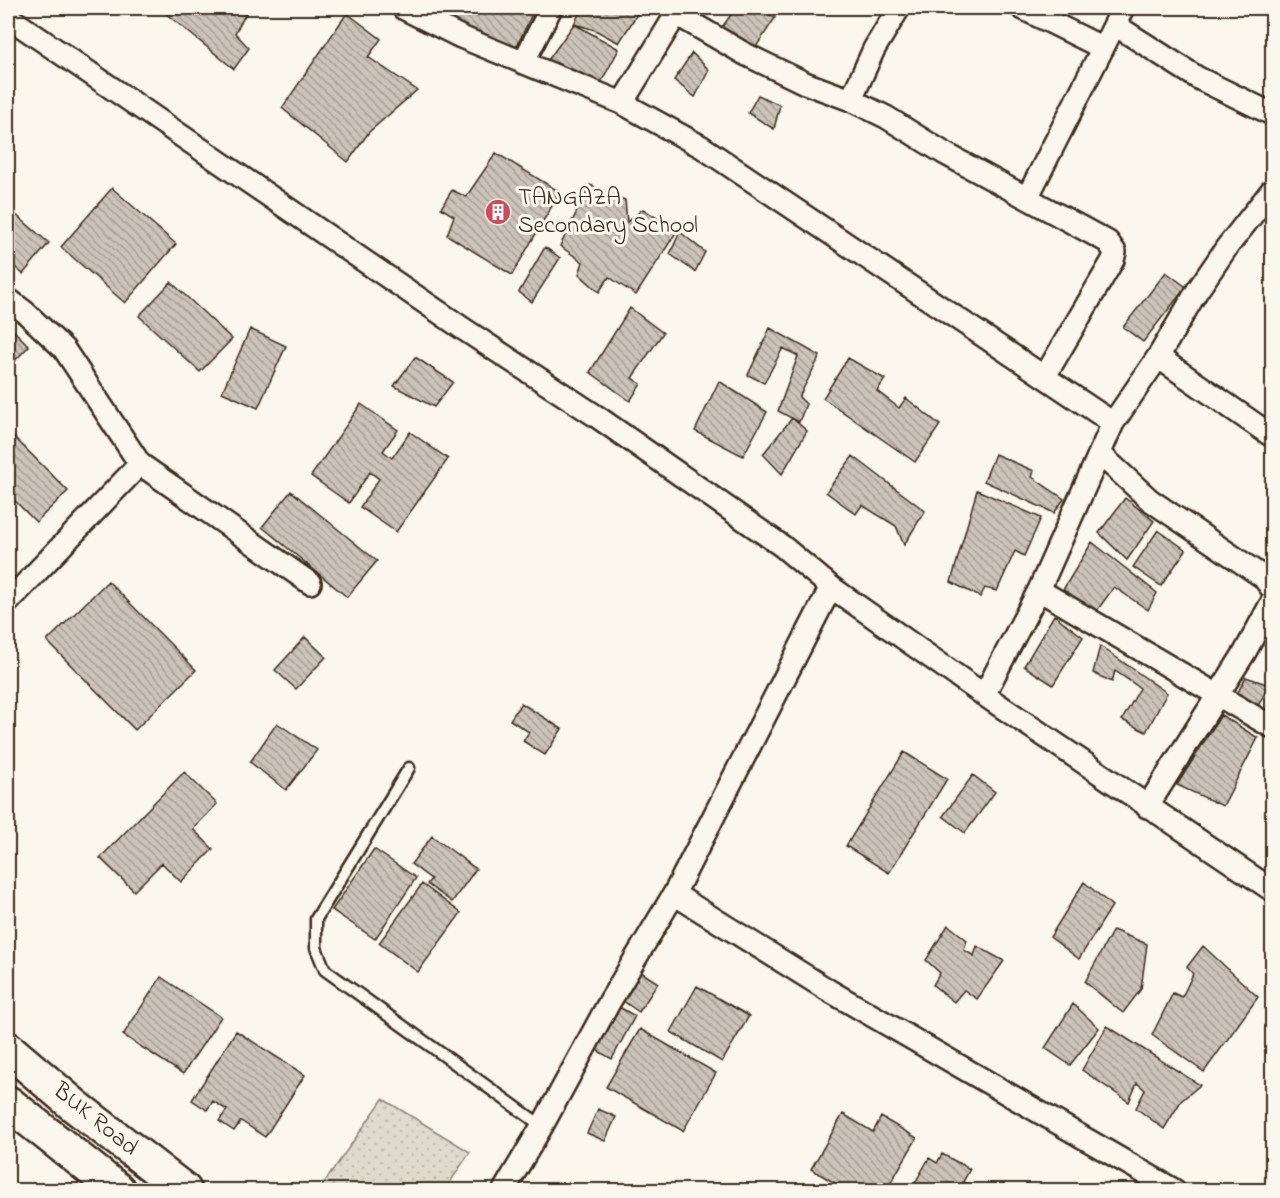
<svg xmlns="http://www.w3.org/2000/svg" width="1280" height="1198" font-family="'Indie Flower',sans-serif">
  <defs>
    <pattern id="green-dots" width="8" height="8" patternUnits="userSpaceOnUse" patternTransform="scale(1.5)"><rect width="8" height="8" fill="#dfd9ce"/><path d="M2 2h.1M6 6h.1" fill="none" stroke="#c0bab0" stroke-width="1.8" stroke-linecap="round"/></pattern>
    <pattern id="building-back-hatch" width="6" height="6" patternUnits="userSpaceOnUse" patternTransform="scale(1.5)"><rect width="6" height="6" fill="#ccc4b9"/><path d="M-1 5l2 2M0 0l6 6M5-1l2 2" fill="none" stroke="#a79f96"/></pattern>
  </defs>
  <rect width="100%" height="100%" fill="#fbf7ec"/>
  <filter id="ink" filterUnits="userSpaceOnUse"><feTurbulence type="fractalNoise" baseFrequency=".0167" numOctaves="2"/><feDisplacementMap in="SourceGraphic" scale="12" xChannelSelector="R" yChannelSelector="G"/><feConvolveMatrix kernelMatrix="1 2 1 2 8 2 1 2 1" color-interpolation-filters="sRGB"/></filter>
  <g filter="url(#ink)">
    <!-- green -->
    <path fill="url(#green-dots)" stroke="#8d8276" stroke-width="1.5" d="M383,1099L470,1152L445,1190H319Z"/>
    <!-- building -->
    <path fill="url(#building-back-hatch)" stroke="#3b2a1e" stroke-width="1.5" d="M159,8H249L235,33L249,48L234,69Z
      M459,8H535L514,52L452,22Z
      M582,8H641L619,43L595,30L574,24Z
      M736,8H758L775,18L754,50L722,27Z
      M347,13L381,39L368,57L417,90L369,132L348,162L282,108Z
      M574,24L619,49L599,86L546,63Z
      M692,53L709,70L695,97L674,80Z
      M758,95L780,105L774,129L748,113Z
      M496,153L560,192L512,275L447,235L454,216L441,208L452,190L466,197Z
      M590,185L625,200L627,222L643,209L677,231L636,295L609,277L599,292L579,274L583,262L560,246Z
      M112,188L176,244L125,303L61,247Z
      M8,208L49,243L23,274L8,261Z
      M680,232L705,252L695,272L670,254Z
      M545,247L560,258L532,302L519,292Z
      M1166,272L1186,287L1143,342L1123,327Z
      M171,282L232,339L200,372L139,316Z
      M630,308L663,333L632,378L641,384L630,401L590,372Z
      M8,325L29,346L8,368Z
      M770,328L820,356L799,397L806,404L799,422L778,411L798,356L783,348L764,383L748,375Z
      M250,329L286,346L258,408L222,392Z
      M415,357L453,382L434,407L394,386Z
      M848,358L885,379L877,391L899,408L906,398L940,425L915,462L823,398Z
      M719,381L767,412L743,456L695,431Z
      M361,404L398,430L383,451L392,458L410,432L448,459L396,532L360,507L379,479L370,472L349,503L311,476Z
      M792,418L807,431L782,474L763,454Z
      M13,436L68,491L36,522L11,497L8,500V442Z
      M995,454L1034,471L1032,477L1064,499L1054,513L984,481Z
      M853,456L925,511L904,545L896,526L862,505L856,514L826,492Z
      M977,490L1041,518L1024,556L1015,551L997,591L985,588L980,597L951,582Z
      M291,491L377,561L347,597L262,527Z
      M1125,498L1154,521L1127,560L1099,533Z
      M1158,530L1186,550L1161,586L1133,567Z
      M1092,542L1157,593L1148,610L1114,587L1096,612L1061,593Z
      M108,581L196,670L135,730L47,641Z
      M1054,615L1083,637L1053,685L1024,666Z
      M305,637L326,657L296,689L275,670Z
      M1100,646L1167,693L1146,732L1122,720L1140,688L1115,671L1112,682L1093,673Z
      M1246,677L1269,685L1257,708L1236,696Z
      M521,703L562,729L545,755L523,741L529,732L510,720Z
      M1221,715L1258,738L1223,806L1177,785Z
      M277,723L317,750L286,790L250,762Z
      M904,752L947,779L889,873L846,846Z
      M184,772L217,804L193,829L213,849L181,882L162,863L134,891L100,858Z
      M973,775L995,792L965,833L943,816Z
      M432,836L476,869L452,902L427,884L431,879L411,864Z
      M374,849L416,878L375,939L332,910Z
      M1084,882L1112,906L1079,959L1050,937Z
      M422,884L461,913L418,972L379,943Z
      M948,925L967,940L964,950L974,956L977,946L1004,961L977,999L964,990L954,1002L933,985L940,973L926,960Z
      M1113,930L1147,944L1141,989L1123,1013L1085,982Z
      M1203,946L1258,997L1204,1072L1152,1035L1173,993L1182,997L1193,974L1187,967Z
      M635,968L658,983L639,1012L616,996Z
      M161,977L221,1017L183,1074L123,1035Z
      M697,986L749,1016L722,1062L671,1032Z
      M614,1004L635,1016L612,1059L591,1047Z
      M1073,1004L1099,1028L1070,1065L1045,1048Z
      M1107,1026L1200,1085L1181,1101L1164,1129L1136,1108L1145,1090L1137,1083L1129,1102L1082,1070Z
      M640,1029L716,1073L683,1131L606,1087Z
      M236,1031L305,1075L265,1137L241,1121L234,1131L219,1121L227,1110L213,1101L207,1110L192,1100Z
      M598,1109L616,1117L605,1141L587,1133Z
      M843,1114L873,1132L881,1117L917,1138L887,1189L844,1190L845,1189L811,1169Z
      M942,1154L970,1169L963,1182L972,1187L970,1190H911L929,1158L937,1163Z"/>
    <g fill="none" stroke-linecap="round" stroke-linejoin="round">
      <!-- lane casing -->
      <g stroke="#3b2a1e" stroke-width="15">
        <path id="lane" d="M409,768L316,919V948L325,970L542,1126"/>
      </g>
      <!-- street casing -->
      <g stroke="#3b2a1e" stroke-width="26">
        <path id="street" d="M403,8L461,37L622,103L702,147L1113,423
          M1022,8L1103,48
          M676,14L745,54L805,83L851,100L886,117L944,153L1108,242L1115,252L1113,260L1045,376
          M8,17L465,330L596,416L782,546L831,587L984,695L1272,890
          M1115,25L1198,78L1272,114
          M523,63L551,8
          M851,100L874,49L899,8
          M622,103L680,8
          M1027,198L1123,8
          M8,299L25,312L64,349L140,464L310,583
          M1158,357L1272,436
          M1100,454L1150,500L1263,577L1272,589
          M1039,590L1272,727
          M8,602L140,464
          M984,695L1039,590L1113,423L1158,357L1197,291L1227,247L1272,190
          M1147,807L1245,652L1272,602
          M674,894L828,990L1174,1190
          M504,1190L542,1126L610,1001L674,894L831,587"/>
      </g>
      <!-- primary casing -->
      <g stroke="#3b2a1e" stroke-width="38">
        <path id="primary" d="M8,1049L75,1106L184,1190
          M8,1103L118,1190"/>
      </g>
      <!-- lane -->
      <use href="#lane" stroke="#fbf7ec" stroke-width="10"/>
      <!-- street -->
      <use href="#street" stroke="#fbf7ec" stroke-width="21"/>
      <!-- primary -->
      <use href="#primary" stroke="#fbf7ec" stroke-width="33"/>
    </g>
  </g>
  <!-- icons -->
  <defs>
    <g id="building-disc" transform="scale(1.35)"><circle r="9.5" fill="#d1495b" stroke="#fbf7ec"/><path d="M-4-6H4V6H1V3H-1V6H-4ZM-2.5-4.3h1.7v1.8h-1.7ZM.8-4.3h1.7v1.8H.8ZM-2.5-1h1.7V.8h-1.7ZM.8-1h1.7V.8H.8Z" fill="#fff"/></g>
  </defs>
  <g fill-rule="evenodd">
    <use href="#building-disc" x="498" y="212"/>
  </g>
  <g text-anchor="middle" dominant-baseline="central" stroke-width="6" stroke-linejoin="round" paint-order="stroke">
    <!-- poi labels -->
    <g font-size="24" fill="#3b2a1e" stroke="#fbf7ec" text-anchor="start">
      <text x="518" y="198">TANGAZA<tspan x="518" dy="28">Secondary School</tspan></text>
    </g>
    <!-- street labels -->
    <g font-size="24" fill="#3b2a1e" stroke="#fbf7ec">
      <text transform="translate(95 1120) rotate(39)">BUK Road</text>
    </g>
  </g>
  <!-- margin -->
  <rect width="1280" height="1198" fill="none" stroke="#fbf7ec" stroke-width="30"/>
  <rect x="15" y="15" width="1250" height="1168" fill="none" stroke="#3b2a1e" stroke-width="2" filter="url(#ink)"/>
</svg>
